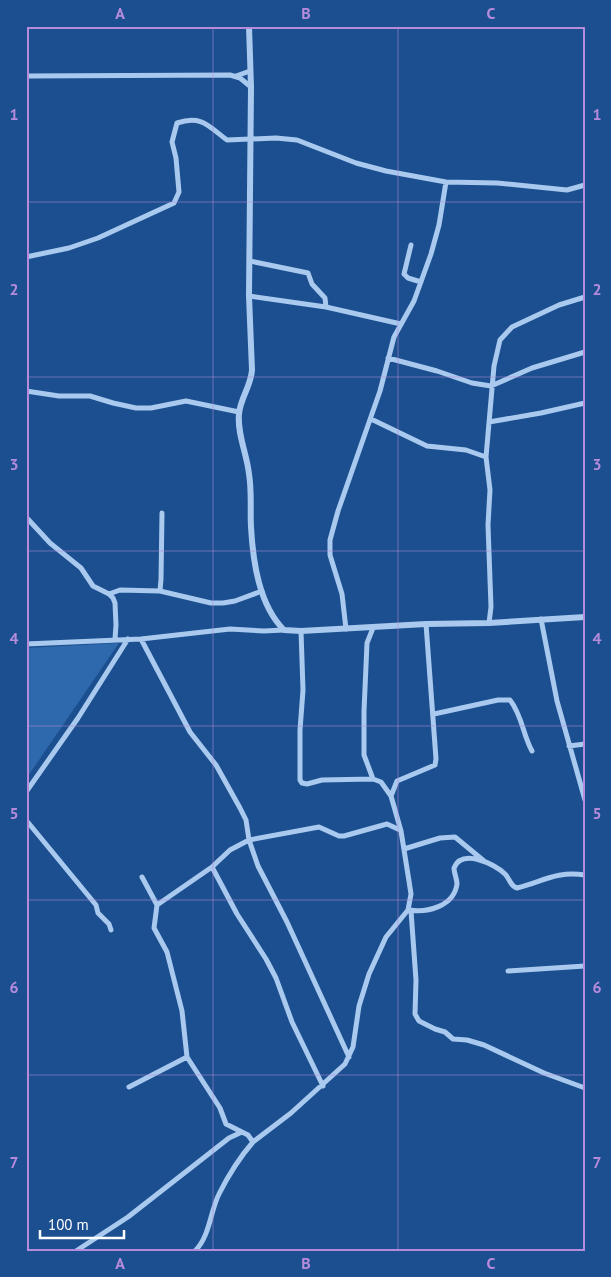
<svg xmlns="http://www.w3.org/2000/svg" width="611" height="1277" font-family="'PT Sans',sans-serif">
  <rect width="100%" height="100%" fill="#1b4f8f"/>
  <!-- green -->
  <path fill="#2e69ad" d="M119,643L26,779V648Z"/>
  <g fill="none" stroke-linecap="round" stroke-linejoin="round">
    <!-- minor -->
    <path stroke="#a9c9ee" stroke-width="5" d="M26,76L230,75L240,78L251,87
      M236,76L250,71
      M411,245L404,274L408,278L421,282
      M26,257L69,248L98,238L174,203L179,192L176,158L172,142L177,123C202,115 208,126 227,140L276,138L297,140L356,163L386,171L446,182L497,183L567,190L585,185
      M250,261L308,273L312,284L325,298L326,307
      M249,296L326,307L401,324
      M388,358L437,371L472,383L491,386L532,368L585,352
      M26,391L59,396H90L113,403L136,408H151L186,401L239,412
      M371,419L427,446L466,450L486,457
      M489,422L541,413L585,403
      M26,517L50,543L81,568L93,586L109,594L113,598L115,603L116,625L115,639
      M160,591L161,579L162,513
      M109,594L120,590L160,591L211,603H223L235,601L262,591
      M541,619L557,701L585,800
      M489,623L491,607L488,525L490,490L486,457L494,366L500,340L512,327L559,305L585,297
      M373,628L367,643L364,711V755L373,779
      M346,629L342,594L330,555V540L338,511L380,391L394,337L414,301L431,254L439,225L446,182
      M301,631L303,690L300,730V780L302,783L307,784L322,780L373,779L381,782L391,796
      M141,639L190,732L216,765L240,808L246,820L249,840L258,866L287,922L349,1057
      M26,644L141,639L230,629L264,631L284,630
      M434,714L498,700H510C522,715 523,735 532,751
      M569,746L585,744
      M26,792L78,718L128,639
      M26,820L96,905L98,913L109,924L111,930
      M404,849L440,838L455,837L484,861
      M212,867L237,914L266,959L276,978L292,1022L323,1086
      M142,877L157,905L154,928L167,952L182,1011L187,1057L220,1108L226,1124L248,1135L253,1142
      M157,905L212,867L230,850L249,840L319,827L339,836H344L387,824L400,830
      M409,910C428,913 454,906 457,884C457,879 454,873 454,868C462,848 495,864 505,874C510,879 510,886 517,888C544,881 556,871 585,875
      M411,911L416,980L415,1014L419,1021L435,1029L445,1032L453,1039L467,1040L484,1045L544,1073L585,1088
      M508,971L585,966
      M129,1087L187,1057
      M76,1251L128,1217L229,1138L242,1132
      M195,1251C210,1236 210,1212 219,1194C228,1176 240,1157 253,1142L291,1113L345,1064L353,1047L359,1006L369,974L386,937L408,910L411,894L409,881L401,831L391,796L397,781L435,765L436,759L426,624"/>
    <!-- tertiary -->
    <path stroke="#a9c9ee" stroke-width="6" d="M249,26L251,87L249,296L252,370C251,386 240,399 239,414C237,434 247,454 249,474C252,492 250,509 251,527C253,562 259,605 284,630L301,631L426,624L489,623L585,617"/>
  </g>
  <!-- grid -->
  <path fill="none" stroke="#b68bdc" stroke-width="1" stroke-opacity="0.55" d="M213,26V1251M398,26V1251M26,202H585M26,377H585M26,551H585M26,726H585M26,900H585M26,1075H585"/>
  <!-- border -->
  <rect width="611" height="1277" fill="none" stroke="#1b4f8f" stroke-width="55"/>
  <!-- scale -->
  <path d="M40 1230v8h84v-8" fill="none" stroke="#ffffff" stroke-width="2.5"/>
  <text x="48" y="1230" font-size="15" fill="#ffffff" stroke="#1b4f8f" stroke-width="4" paint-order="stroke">100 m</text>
  <rect x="28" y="28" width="556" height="1222" fill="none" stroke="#b68bdc" stroke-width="2"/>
  <g font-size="16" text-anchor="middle" font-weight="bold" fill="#b68bdc">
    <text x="120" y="19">A</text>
    <text x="306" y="19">B</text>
    <text x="491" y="19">C</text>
    <text x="14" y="120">1</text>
    <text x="597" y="120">1</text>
    <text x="14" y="295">2</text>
    <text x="597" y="295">2</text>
    <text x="14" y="470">3</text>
    <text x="597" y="470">3</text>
    <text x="14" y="644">4</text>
    <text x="597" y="644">4</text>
    <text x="14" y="819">5</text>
    <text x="597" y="819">5</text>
    <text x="14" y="993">6</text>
    <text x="597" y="993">6</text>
    <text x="14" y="1168">7</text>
    <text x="597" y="1168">7</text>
    <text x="120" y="1269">A</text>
    <text x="306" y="1269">B</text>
    <text x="491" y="1269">C</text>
  </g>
</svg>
